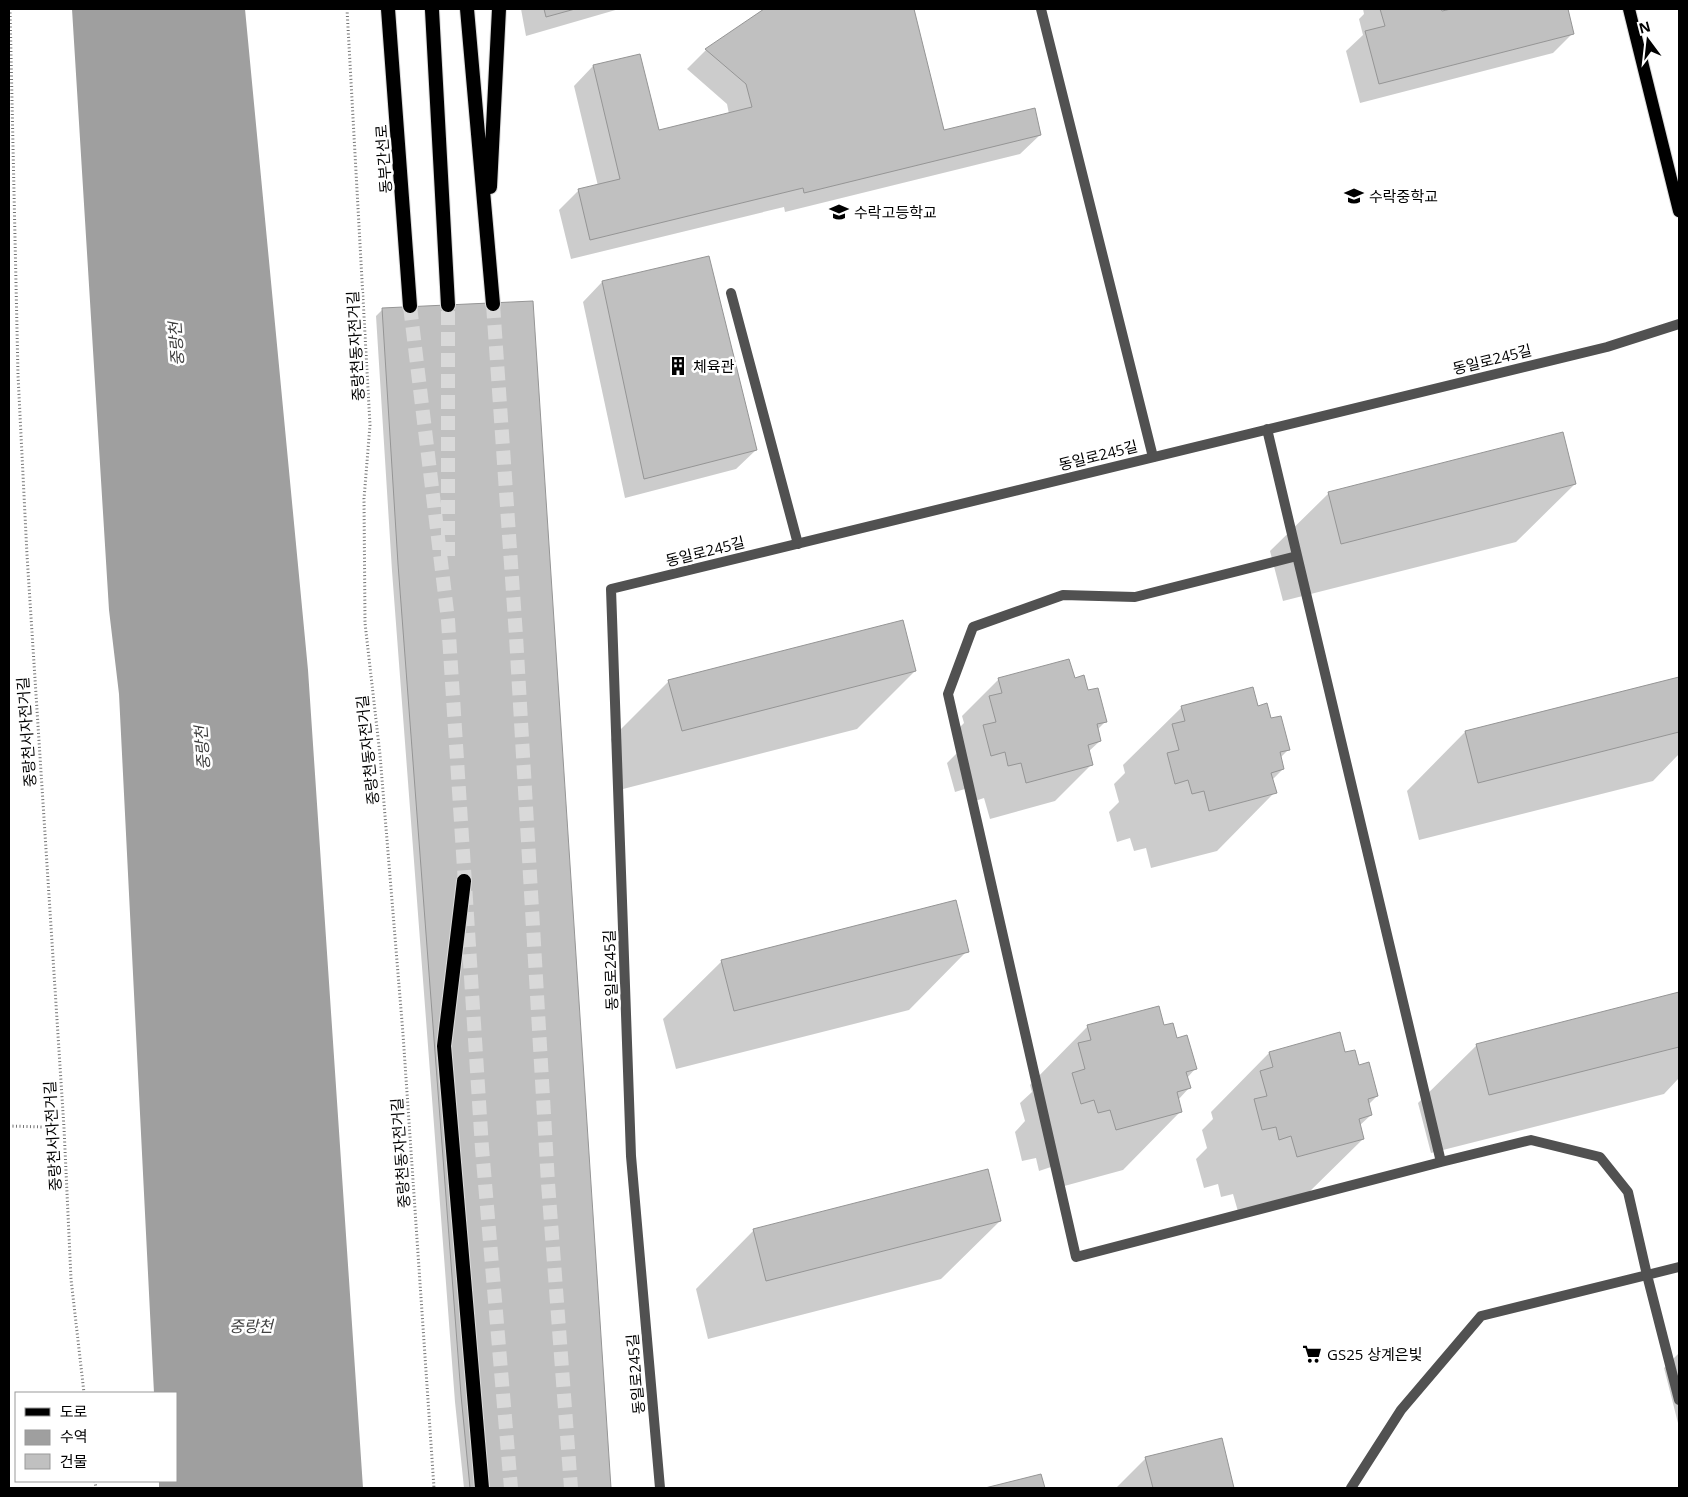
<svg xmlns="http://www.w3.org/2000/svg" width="1688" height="1497" font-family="'Open Sans','Noto Sans KR',sans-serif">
  <rect width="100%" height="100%" fill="#fff"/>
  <!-- water -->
  <path fill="#9f9f9f" d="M72,9H245L308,670L363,1488H159V1481H176V1393H154L119,694L109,610Z"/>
  <!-- shadow -->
  <path fill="#0003" d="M521,9H619L526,36Z
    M767,9H913L943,132L1040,135L1020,154L785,212L784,207L571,259L559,210L579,190L598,186L574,86L593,66L658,132L729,114L727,104L687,69L706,50Z
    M1363,9H1440L1441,13L1456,9H1567L1573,33L1553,53L1360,103L1346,51L1363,35L1359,19L1364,14Z
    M602,282L756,450L736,469L625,498L583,302Z
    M532,302L610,1488H464L455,1402L392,571L376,316L382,310Z
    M1575,484L1516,542L1283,601L1270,551L1329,493Z
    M915,671L857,729L623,789L611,739L669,681Z
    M1679,678V754L1653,781L1419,840L1407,791L1465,732Z
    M999,679H1074L1087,692L1106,721L1097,730L1100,741L1088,752L1092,764L1055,801L990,819L984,798L972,802L968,788L955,792L947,763L958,752L953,734L964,723L962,716Z
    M1182,707H1257L1270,720L1289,749L1280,758L1283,769L1272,780L1275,792L1217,851L1151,868L1146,848L1134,851L1130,838L1117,842L1109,812L1119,802L1114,784L1125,773L1123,765Z
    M967,951L909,1010L676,1069L663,1019L722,961Z
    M1679,993V1078L1664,1094L1431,1153L1418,1103L1477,1045Z
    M1088,1026L1163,1027L1176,1039L1195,1069L1187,1078L1189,1088L1178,1100L1181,1111L1123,1170L1057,1188L1051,1167L1039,1171L1036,1158L1022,1161L1015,1132L1025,1121L1020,1103L1032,1092L1030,1085Z
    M1269,1053L1344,1054L1358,1066L1377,1096L1368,1105L1371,1115L1359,1126L1363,1139L1304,1197L1239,1215L1233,1194L1221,1197L1218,1184L1204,1188L1196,1159L1207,1148L1202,1130L1213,1119L1211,1112Z
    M1000,1221L941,1279L708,1339L696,1289L754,1230Z
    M1679,1353V1427L1664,1368Z
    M1221,1440L1233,1488H1116L1146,1458Z
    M1040,1476L1043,1488H990Z"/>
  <!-- building -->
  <path fill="#c0c0c0" stroke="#959595" d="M544,9H575L546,17Z
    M764,9H914L944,130L1035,108L1041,135L804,193L803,188L590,240L578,189L620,179L593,65L640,54L659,130L752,107L746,84L705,49Z
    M1380,9H1441L1442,11L1451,9H1568L1574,34L1379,84L1365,31L1385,26Z
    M709,256L757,450L644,479L602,281Z
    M533,301L611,1488H470L461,1395L398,564L382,308Z
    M1563,432L1576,484L1341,544L1328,492Z
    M903,620L916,671L682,731L668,680Z
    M1069,659L1075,678L1084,675L1088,690L1098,688L1107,722L1097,724L1101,741L1088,745L1093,765L1026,783L1021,763L1008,766L1005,752L991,756L983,725L996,722L989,696L1002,693L998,678Z
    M1679,677V732L1478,783L1465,731Z
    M1253,687L1258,706L1267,703L1271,718L1281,716L1290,750L1280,752L1284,769L1271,773L1277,793L1209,811L1204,791L1192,794L1188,780L1175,784L1167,753L1179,750L1172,724L1185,721L1181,706Z
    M956,900L969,952L734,1011L721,960Z
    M1679,992V1047L1489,1095L1476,1044Z
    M1159,1006L1164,1025L1173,1023L1177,1038L1187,1035L1197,1069L1186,1072L1191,1088L1177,1092L1182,1112L1116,1130L1110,1110L1098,1113L1094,1100L1081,1104L1072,1073L1085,1069L1078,1043L1091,1040L1087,1025Z
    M1340,1032L1345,1052L1355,1050L1359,1065L1369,1062L1378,1096L1368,1099L1372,1115L1359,1119L1364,1139L1297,1157L1291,1136L1279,1140L1276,1127L1262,1130L1254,1099L1267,1096L1260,1071L1273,1067L1269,1052Z
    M988,1169L1001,1221L766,1281L753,1229Z
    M1222,1438L1234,1488H1153L1145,1457Z
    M1041,1474L1045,1488H985Z"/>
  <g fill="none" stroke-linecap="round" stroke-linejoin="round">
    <!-- trunk-tunnel -->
    <path stroke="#d9d9d9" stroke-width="14" stroke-dasharray="14 7" stroke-linecap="butt" d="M493,304L516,636L548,1183L571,1488
      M410,306L448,620L482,1148L511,1488
      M448,556V305"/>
    <!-- primary casing -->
    <g stroke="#dbdbdb" stroke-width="14">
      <path id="primary" d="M1629,9L1679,211"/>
    </g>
    <!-- trunk casing -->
    <g stroke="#dbdbdb" stroke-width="16">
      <path id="trunk" d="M388,9L410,306
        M467,9L493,304
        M432,10L448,305
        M490,187L499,9
        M464,881L444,1046L482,1488"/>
    </g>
    <!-- path -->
    <path stroke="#737373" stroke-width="3" stroke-dasharray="1 2.5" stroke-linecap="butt" d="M10,9L18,375L27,555L64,1128L71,1279L84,1393
      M347,9L370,425L364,499L365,623L380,755L403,1034L434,1488
      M9,1126L44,1127
      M95,1481L96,1488"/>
    <!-- service -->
    <path stroke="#515151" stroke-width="10" d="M1041,9L1153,457
      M731,293L798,544
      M1351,1488L1401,1410L1481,1316L1647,1275"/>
    <!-- minor -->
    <path stroke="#515151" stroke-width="10" d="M1267,429L1441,1162L1531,1140L1600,1157L1628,1192L1647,1275
      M1297,556L1135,597L1063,595L973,627L948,694L1076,1257L1441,1162
      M1679,1267L1647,1275L1679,1400
      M660,1488L631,1156L611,589L1607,347L1679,324"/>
    <!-- primary -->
    <use href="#primary" stroke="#000" stroke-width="12"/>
    <!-- trunk -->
    <use href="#trunk" stroke="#000" stroke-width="14"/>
  </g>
  <!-- icons -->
  <defs>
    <g id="school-bare" transform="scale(1.5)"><path d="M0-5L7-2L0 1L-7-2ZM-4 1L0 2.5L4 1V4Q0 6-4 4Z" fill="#000" stroke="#fff" stroke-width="2.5" paint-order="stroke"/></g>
    <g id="building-bare" transform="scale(1.5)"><path d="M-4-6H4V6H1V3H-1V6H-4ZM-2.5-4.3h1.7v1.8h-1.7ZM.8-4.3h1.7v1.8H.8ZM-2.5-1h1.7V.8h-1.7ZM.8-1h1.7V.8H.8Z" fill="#000" stroke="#fff" stroke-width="2.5" paint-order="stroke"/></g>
    <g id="supermarket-bare" transform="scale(1.5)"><path d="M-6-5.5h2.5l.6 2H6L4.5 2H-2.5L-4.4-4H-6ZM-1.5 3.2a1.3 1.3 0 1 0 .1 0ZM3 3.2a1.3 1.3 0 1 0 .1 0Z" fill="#000" stroke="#fff" stroke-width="2.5" paint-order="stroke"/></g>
  </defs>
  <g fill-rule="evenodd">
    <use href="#school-bare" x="1354" y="196"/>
    <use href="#school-bare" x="839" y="212"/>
    <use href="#building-bare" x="678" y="366"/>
    <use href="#supermarket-bare" x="1312" y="1354"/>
  </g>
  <g text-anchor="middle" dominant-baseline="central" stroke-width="5" stroke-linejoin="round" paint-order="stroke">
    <!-- street labels -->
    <g font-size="15" fill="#000" stroke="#fff">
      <text transform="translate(383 159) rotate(-94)">동부간선로</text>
      <text transform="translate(355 346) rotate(-93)">중랑천동자전거길</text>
      <text transform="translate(1492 359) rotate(-14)">동일로245길</text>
      <text transform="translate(1098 455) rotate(-14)">동일로245길</text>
      <text transform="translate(705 551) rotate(-14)">동일로245길</text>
      <text transform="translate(26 732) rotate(-94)">중랑천서자전거길</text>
      <text transform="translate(367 750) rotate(-96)">중랑천동자전거길</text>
      <text transform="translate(610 970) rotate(-92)">동일로245길</text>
      <text transform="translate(52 1136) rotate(-93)">중랑천서자전거길</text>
      <text transform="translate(400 1153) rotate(-94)">중랑천동자전거길</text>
      <text transform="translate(635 1374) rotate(-95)">동일로245길</text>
    </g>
    <!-- poi labels -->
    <g font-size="15" fill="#000" stroke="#fff" text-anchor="start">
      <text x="1369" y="196">수락중학교</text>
      <text x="854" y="212">수락고등학교</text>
      <text x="693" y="366">체육관</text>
      <text x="1327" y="1354">GS25 상계은빛</text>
    </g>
    <!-- water labels -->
    <g font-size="16" font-style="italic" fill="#404040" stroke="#fff">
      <text transform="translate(176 344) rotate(-94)">중랑천</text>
      <text transform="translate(202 748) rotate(-94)">중랑천</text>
      <text x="251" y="1326">중랑천</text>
    </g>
  </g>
  <!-- border -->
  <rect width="1688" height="1497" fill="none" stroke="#000000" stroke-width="20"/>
  <!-- legend -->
  <rect x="15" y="1392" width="162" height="90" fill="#ffffff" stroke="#999999"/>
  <rect x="25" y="1408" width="25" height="8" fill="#000000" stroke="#999999"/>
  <text x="60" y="1417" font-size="15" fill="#000000">도로</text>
  <rect x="25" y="1430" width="25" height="15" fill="#9f9f9f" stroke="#999999"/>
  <text x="60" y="1442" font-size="15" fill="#000000">수역</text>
  <rect x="25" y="1454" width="25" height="15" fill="#c0c0c0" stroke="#999999"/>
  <text x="60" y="1467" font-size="15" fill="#000000">건물</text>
  <!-- north arrow -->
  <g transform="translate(1648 40) rotate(345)" stroke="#ffffff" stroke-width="4" paint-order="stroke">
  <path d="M0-4L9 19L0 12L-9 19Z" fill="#000000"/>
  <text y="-8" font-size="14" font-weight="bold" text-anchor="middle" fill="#000000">N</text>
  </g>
</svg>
